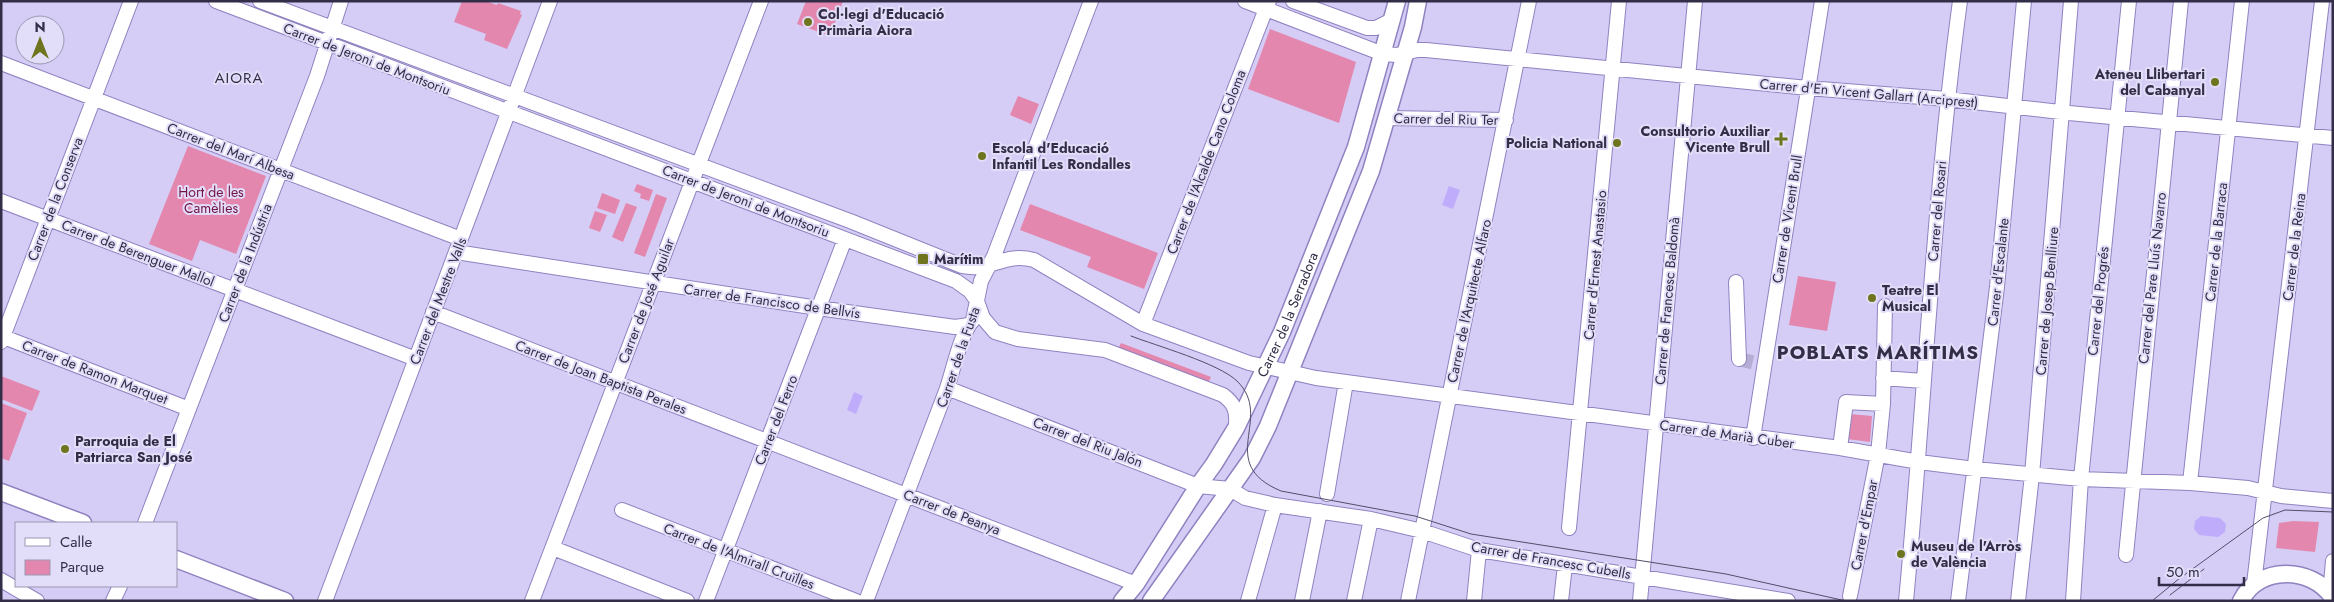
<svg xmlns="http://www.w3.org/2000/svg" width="2334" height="602" font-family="Jost,sans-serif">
  <rect width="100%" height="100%" fill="#d5cdf6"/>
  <!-- green -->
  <path fill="#e487ae" d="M462,1H485L497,5L498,3L521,11L520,14L522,15L507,49L484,40L486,34L454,22Z
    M806,1H843L830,36L797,24Z
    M1270,29L1356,62L1339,123L1248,89Z
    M1018,96L1039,104L1031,124L1010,115Z
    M188,146L266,176L236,254L200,240L192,261L149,244Z
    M637,184L653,190L649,201L640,198L641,194L634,191Z
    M602,193L620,200L615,214L597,208Z
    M656,194L667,198L645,257L634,253Z
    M626,203L637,207L623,242L612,237Z
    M1030,204L1158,253L1144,289L1087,267L1091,257L1020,230Z
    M595,211L607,215L600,232L589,228Z
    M1798,276L1836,282L1827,331L1789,325Z
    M1121,343L1211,377L1208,383L1118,349Z
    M1,376L40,391L32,411L1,399Z
    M1,403L27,413L9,461L1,458Z
    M1850,414L1872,416L1870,442L1847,439Z
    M2293,521L2319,522L2315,552L2276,548L2279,523Z"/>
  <!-- water -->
  <path fill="#bfadfc" d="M1449,186L1460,190L1453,209L1442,205Z
    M854,392L863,396L856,414L847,410Z
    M2201,516L2220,518L2226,524L2225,532L2218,537L2199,535L2194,529L2195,521Z"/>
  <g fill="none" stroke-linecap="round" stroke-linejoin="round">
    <!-- minor-tunnel -->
    <path stroke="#b5add3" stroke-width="14" stroke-dasharray="14 7" stroke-linecap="butt" d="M1739,359L1755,363"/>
    <!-- minor casing -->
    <g stroke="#9082c0" stroke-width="16">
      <path id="minor" d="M216,1L956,281L970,291L977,301L983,318L995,332L1018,339L1105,350L1223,395C1235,404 1237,411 1236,426
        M260,1L850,221L962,266C992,272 1003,252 1034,260L1143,324L1249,363L1316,378L1840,448L1919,462L1975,469L2081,479L2190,483L2248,488L2281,496L2333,501
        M1245,1L1383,54L1397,55L1417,50H1426L1808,88L1947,99L2069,113L2333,138
        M1293,1L1367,28H1376L1392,20
        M1,63L461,239
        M1387,118L1506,120
        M1,201L416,359
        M456,252L818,308L955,327L969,325
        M1736,282L1739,359
        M433,312L1136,584
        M1143,324L1269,1
        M1,336L189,409
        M1,342L131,1
        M1883,378L1923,381
        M947,388L1198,486L1230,489L1245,498L1275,505L1371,519L1422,531L1479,550L1788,601
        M1883,404L1885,306
        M1753,438L1822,1
        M1840,448L1846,402L1883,404L1878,454L1850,596
        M2190,483L2242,1
        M1327,494L1346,382
        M622,510L856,601
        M145,523L317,76L341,1
        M1569,528L1619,1
        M553,548L687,601
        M2126,555L2181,1
        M1,580L37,601
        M2254,584L2322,1
        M2330,594L2333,561
        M113,601L120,586
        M325,601L550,1
        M532,601L761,1
        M706,601L845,239
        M866,601C893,531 920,461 946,391C953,372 960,334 973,320L981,281L994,256L1091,1
        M1248,601L1275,505
        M1302,601L1320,511
        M1354,601L1371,519
        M1408,601L1529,1
        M1474,601L1479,550
        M1561,601L1565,565
        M1640,601L1695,1
        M1906,601C1925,401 1933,200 1960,1
        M1958,601L1997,287L2024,1
        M2018,601L2032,475L2071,1
        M2073,601L2081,479L2129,1"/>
    </g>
    <!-- major casing -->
    <g stroke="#9082c0" stroke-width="19">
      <g id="major">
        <path d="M1,492L83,523"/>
        <path d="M176,559L285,601"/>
        <path id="s1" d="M1122,601L1136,584L1198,486L1214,464L1236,428L1282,332L1356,147L1397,1"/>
        <path d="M1151,601L1252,458L1268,426L1371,171L1413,27L1418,1"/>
        <path d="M2241,601C2258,565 2312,566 2333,598"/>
      </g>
    </g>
    <!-- minor -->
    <use href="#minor" stroke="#fff" stroke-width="14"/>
    <!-- major -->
    <use href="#major" stroke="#fff" stroke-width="16"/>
    <!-- tram -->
    <path stroke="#544e6b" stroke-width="1" d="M1131,336C1157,346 1218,363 1237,381C1275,418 1214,463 1281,491L1415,516L1471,534L1726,574L1846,601
      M2170,595L2204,569
      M2152,601L2180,578L2263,518L2285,510L2333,512"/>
  </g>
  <!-- markers -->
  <g fill="#6e751e" stroke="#e2ddf8" stroke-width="2">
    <circle cx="808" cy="22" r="5"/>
    <circle cx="2215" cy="82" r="5"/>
    <path d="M1778.5 131.5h5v5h5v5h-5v5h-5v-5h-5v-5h5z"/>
    <circle cx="1617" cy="143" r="5"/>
    <circle cx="982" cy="156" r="5"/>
    <rect x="917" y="253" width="12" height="12" rx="2.5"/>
    <circle cx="1872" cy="298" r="5"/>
    <circle cx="65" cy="449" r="5"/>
    <circle cx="1901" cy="554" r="5"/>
  </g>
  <g text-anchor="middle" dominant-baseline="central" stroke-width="4" stroke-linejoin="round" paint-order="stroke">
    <!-- poi labels -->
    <g font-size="14" font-weight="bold" fill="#332d47" stroke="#e2ddf8" text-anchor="start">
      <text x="818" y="14">Col·legi d'Educació<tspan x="818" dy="16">Primària Aiora</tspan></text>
      <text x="2205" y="74" text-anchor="end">Ateneu Llibertari<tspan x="2205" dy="16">del Cabanyal</tspan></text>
      <text x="1770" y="131" text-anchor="end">Consultorio Auxiliar<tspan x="1770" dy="16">Vicente Brull</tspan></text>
      <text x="1607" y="143" text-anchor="end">Policia National</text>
      <text x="992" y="148">Escola d'Educació<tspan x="992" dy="16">Infantil Les Rondalles</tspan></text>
      <text x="934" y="259">Marítim</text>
      <text x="1882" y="290">Teatre El<tspan x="1882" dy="16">Musical</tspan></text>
      <text x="75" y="441">Parroquia de El<tspan x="75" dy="16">Patriarca San José</tspan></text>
      <text x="1911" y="546">Museu de l'Arròs<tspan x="1911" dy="16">de València</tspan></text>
    </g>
    <!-- street labels -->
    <g font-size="14" fill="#332d47" stroke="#e2ddf8">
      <text transform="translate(367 59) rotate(21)">Carrer de Jeroni de Montsoriu</text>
      <text transform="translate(1869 93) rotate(5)">Carrer d'En Vicent Gallart (Arciprest)</text>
      <text transform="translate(1446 119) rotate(1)">Carrer del Riu Ter</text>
      <text transform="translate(231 151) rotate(21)">Carrer del Marí Albesa</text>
      <text transform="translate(1206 162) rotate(-69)">Carrer de l'Alcalde Cano Coloma</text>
      <text transform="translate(55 199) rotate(-69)">Carrer de la Conserva</text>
      <text transform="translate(746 201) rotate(21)">Carrer de Jeroni de Montsoriu</text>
      <text transform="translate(1937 211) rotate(-85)">Carrer del Rosari</text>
      <text transform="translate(1787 219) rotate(-81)">Carrer de Vicent Brull</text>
      <text transform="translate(2216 242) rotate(-84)">Carrer de la Barraca</text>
      <text transform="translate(2294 247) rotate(-83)">Carrer de la Reina</text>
      <text transform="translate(138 253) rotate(21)">Carrer de Berenguer Mallol</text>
      <text transform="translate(245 263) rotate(-69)">Carrer de la Indústria</text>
      <text transform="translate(1595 265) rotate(-85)">Carrer d'Ernest Anastasio</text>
      <text transform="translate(1998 272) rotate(-84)">Carrer d'Escalante</text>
      <text transform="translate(2152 278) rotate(-84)">Carrer del Pare Lluís Navarro</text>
      <text transform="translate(438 301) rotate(-69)">Carrer del Mestre Valls</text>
      <text transform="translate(646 301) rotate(-69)">Carrer de José Aguilar</text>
      <text transform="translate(772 301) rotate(8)">Carrer de Francisco de Bellvís</text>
      <text transform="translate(1469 301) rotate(-78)">Carrer de l'Arquitecte Alfaro</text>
      <text transform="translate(1667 301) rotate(-85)">Carrer de Francesc Baldomà</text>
      <text transform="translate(2047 301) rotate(-85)">Carrer de Josep Benlliure</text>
      <text transform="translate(2098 301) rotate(-84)">Carrer del Progrés</text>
      <text stroke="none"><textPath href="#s1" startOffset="332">Carrer de la Serradora</textPath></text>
      <text transform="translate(958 357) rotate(-71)">Carrer de la Fusta</text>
      <text transform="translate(95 372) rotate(21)">Carrer de Ramon Marquet</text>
      <text transform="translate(601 377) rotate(21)">Carrer de Joan Baptista Perales</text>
      <text transform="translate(776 420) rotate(-69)">Carrer del Ferro</text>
      <text transform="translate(1727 434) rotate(8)">Carrer de Marià Cuber</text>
      <text transform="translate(1088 442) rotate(21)">Carrer del Riu Jalón</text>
      <text transform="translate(952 512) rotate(21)">Carrer de Peanya</text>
      <text transform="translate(1864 525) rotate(-79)">Carrer d'Empar</text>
      <text transform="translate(739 556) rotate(21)">Carrer de l'Almirall Cruïlles</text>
      <text transform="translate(1551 560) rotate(10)">Carrer de Francesc Cubells</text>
    </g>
    <!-- park labels -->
    <g font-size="14" fill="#731446" stroke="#e2ddf8">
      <text x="211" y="192">Hort de les<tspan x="211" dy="16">Camèlies</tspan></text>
    </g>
    <!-- neighbourhood labels -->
    <g font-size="15" letter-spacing="1" fill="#332d47" stroke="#e2ddf8">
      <text x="239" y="78">AIORA</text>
    </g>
    <!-- district labels -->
    <g font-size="19" font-weight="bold" letter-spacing="1" fill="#332d47" stroke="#e2ddf8">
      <text x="1878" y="352">POBLATS MARÍTIMS</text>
    </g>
  </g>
  <!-- border -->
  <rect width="2334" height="602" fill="none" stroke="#332d47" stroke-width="5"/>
  <!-- legend -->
  <rect x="15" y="522" width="162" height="65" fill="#e2ddf8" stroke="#9c97b1"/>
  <rect x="25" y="538" width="25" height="8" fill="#ffffff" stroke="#9c97b1"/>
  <text x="60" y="547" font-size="15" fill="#332d47">Calle</text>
  <rect x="25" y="560" width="25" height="15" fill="#e487ae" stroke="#9c97b1"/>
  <text x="60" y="572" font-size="15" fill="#332d47">Parque</text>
  <!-- north arrow -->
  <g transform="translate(40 40)"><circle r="24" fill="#e2ddf8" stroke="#9c97b1"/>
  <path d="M0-4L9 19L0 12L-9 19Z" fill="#6e751e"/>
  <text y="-8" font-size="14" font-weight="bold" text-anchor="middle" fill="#332d47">N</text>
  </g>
  <!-- scale -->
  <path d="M2159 577v8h85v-8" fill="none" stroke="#332d47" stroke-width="2.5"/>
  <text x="2166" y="577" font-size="15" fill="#332d47" stroke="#e2ddf8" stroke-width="4" paint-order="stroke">50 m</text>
</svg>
